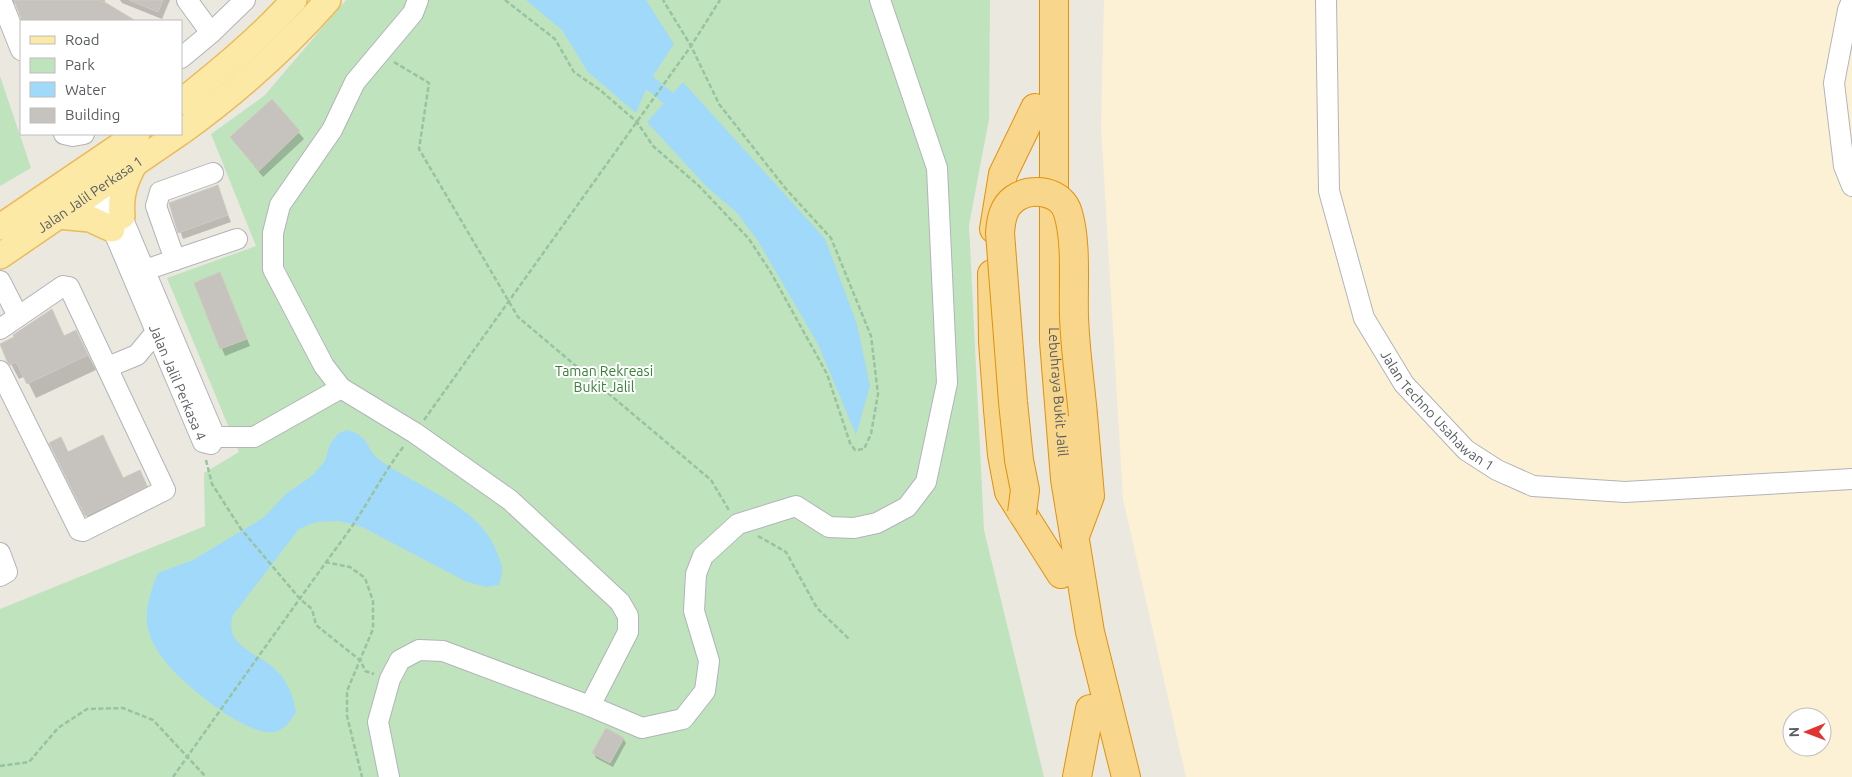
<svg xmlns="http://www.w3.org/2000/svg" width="1852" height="777" font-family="Ubuntu,sans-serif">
  <rect width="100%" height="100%" fill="#ebe8e0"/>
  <!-- commercial -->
  <path fill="#fcf1d5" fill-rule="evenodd" d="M1104,0H1852V777H1186L1123,499L1101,126ZM1792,717H1822V747H1792Z"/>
  <!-- green -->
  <path fill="#bfe3bd" d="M346,0H990L989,119L969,225L984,530L1044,777H0V609L205,526L204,473L239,452L167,278L256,246L211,134L264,96Z
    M0,76L31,168L0,186Z"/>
  <!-- water -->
  <path fill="#a1d9fb" d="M526,0H646L674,44L649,82L636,113L588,72L562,30Z
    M683,82L825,239L857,324L870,386L856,435L818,344L758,241L737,213L706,186L647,122Z
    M346,430C371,435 365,450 381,461C420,489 482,506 498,555C500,560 502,565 502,570C502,575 500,580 499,585L487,587L467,582L362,527L339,521L316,522L299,529L233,615C223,645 256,652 274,668C288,681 293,695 296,712C291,721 284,730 274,732C247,737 185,685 168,665C160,655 151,642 148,629C144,610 151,590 158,573L193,560L263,518L287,493L312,476L325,461L330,444L338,434Z"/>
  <!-- shadow -->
  <path fill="#0003" d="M6,0H105L104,3L133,21H25L16,4L7,3Z
    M120,0H170L162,19L122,3Z
    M272,101L304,139L263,177L231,137Z
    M217,187L231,222L183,239L170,203Z
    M220,274L250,346L225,356L195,283Z
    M51,311L65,337L76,332L96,370L36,398L25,376L19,379L11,364L16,338Z
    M103,437L124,479L140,472L155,500L95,530L86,515L61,439L69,453Z
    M623,738L626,743L613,767L596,758L594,753Z"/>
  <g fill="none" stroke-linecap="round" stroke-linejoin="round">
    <!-- canal -->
    <path stroke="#a1d9fb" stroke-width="14" d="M649,82L669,99"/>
  </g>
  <!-- building -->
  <path fill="#c6c3be" stroke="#d0cabf" d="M14,0H101L136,21H22Z
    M129,0H163L158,12Z
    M272,99L300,131L259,171L230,137Z
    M218,185L228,215L178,233L169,203Z
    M220,272L247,339L220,349L194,283Z
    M52,309L64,336L76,330L88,355L27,384L16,362L10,365L7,361L0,344L14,337L13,335Z
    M103,435L123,478L140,470L147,486L85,516L49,443L61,437L68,452Z
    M606,728L624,738L610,763L592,753Z"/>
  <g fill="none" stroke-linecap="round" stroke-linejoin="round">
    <!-- minor casing -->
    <g stroke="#b1b4b8" stroke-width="22">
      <g id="minor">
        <path d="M1,0L21,50"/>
        <path d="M187,0L211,33"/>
        <path d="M418,0L413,13L355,82L332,130L280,205L273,233V269L324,366L341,388L415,433L510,500L620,602L628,616V632L590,706"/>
        <path id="s1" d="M1326,0L1329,191L1364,318L1404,384L1466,450L1497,470L1533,486L1625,492L1852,479"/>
        <path d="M1852,0L1848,10L1834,83L1844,166L1852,186"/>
        <path d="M181,58L211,33L245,0"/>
        <path d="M64,134L73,136L84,134"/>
        <path id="s2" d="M96,190L203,442L211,444L215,437L116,203"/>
        <path d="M175,260L156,206L160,192L213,173"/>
        <path d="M145,270L237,239"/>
        <path d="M0,281L18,316"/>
        <path d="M0,329L63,286L69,287L165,490L83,531L79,530L0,371"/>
        <path d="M108,367L137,355L156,332"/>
        <path d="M215,437H254L341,388"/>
        <path d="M0,553L7,572L0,576"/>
        <path d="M389,777L378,722L390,679L400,660L419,650L443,651L590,706L642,728L683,719L705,691L709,661L694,611L696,574L703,556L738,524L796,506L829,527L854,528L877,523L907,507L926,482L947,383L937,168L880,0"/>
      </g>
    </g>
    <!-- major casing -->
    <g stroke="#ebba5a" stroke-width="28">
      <g id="major">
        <path d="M181,102C221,70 260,38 294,0"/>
        <path d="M181,132C235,93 284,50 328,0"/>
        <path d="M58,216L90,219L112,229"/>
        <path d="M122,216C120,195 125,181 135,163"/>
        <path d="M0,227L137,134"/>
        <path id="s3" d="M0,256L178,134"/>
      </g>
    </g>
    <!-- highway casing -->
    <g stroke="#e29209" stroke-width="30">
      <g id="highway">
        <path id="s4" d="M1054,0V341L1065,479L1090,632L1126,777"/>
        <path d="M994,229L1003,174L1035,108"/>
        <path d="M992,274L993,342L998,410L1002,455L1009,492L1061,574"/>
        <path d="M1075,536L1090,496L1083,415"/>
        <path d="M1077,777L1090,709"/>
      </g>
    </g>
    <!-- path -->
    <path stroke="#97c3a1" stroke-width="2.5" stroke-dasharray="5 2.5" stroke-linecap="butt" d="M505,0L555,39L574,72L600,90L637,122L653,146L699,186L749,239L770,271L827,374L850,443L855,450L864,449L871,434L878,394L871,336L831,238L786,189L719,104L691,46L663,0
      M394,62L429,83L419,149L518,317L711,480L730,512
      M424,420L691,46L720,0
      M206,460L212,484L241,529L300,599L312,609L316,625L361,661L365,671L374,674
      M758,536L786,552L817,608L849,639
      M325,562L350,567L365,578L373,601V629L347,691V716L362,777
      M0,766L29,762L58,728L87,709L123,708L153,720L206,777
      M173,777C231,695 289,613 348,532C368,504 383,473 404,446"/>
    <!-- minor -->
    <use href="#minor" stroke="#fff" stroke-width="20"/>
    <!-- major -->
    <use href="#major" stroke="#fbe9a5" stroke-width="25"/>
    <!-- highway -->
    <use href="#highway" stroke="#f8d68b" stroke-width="28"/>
    <!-- highway-bridge casing -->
    <g stroke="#e29209" stroke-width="30" stroke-linecap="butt">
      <path id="highway-bridge" d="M1022,513L1025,490L1019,460L1013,402L1000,233C1001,220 1003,207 1014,199C1032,186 1062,191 1068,213C1077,243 1073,285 1074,316C1075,349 1080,382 1083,415"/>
    </g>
    <!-- highway-bridge -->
    <use href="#highway-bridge" stroke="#f8d68b" stroke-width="28"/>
  </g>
  <g text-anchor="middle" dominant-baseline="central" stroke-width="4" stroke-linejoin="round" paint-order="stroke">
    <!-- street labels -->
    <g font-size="14" fill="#595d61" stroke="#fff">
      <text stroke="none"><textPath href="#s3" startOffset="109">Jalan Jalil Perkasa 1</textPath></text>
      <text stroke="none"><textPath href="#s2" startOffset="209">Jalan Jalil Perkasa 4</textPath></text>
      <text stroke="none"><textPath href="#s4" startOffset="392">Lebuhraya Bukit Jalil</textPath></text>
      <text stroke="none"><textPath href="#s1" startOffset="442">Jalan Techno Usahawan 1</textPath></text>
    </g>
    <!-- park labels -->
    <g font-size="14" fill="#388137" stroke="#fff">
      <text x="604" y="371">Taman Rekreasi<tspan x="604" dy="16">Bukit Jalil</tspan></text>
    </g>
  </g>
  <!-- legend -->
  <rect x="20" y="20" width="162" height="115" fill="#ffffff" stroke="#bdbec0"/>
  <rect x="30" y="36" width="25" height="8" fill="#fbe9a5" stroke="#bdbec0"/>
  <text x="65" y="45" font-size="15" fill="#595d61">Road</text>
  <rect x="30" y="58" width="25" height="15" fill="#bfe3bd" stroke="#bdbec0"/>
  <text x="65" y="70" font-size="15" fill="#595d61">Park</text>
  <rect x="30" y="82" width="25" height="15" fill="#a1d9fb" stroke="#bdbec0"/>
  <text x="65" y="95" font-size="15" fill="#595d61">Water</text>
  <rect x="30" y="108" width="25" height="15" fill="#c6c3be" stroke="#bdbec0"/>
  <text x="65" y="120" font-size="15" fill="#595d61">Building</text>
  <!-- north arrow -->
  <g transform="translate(1807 732) rotate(269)"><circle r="24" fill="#ffffff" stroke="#bdbec0"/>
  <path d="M0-4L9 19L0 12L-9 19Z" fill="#e13431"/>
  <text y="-8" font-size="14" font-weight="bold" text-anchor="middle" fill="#595d61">N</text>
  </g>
</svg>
